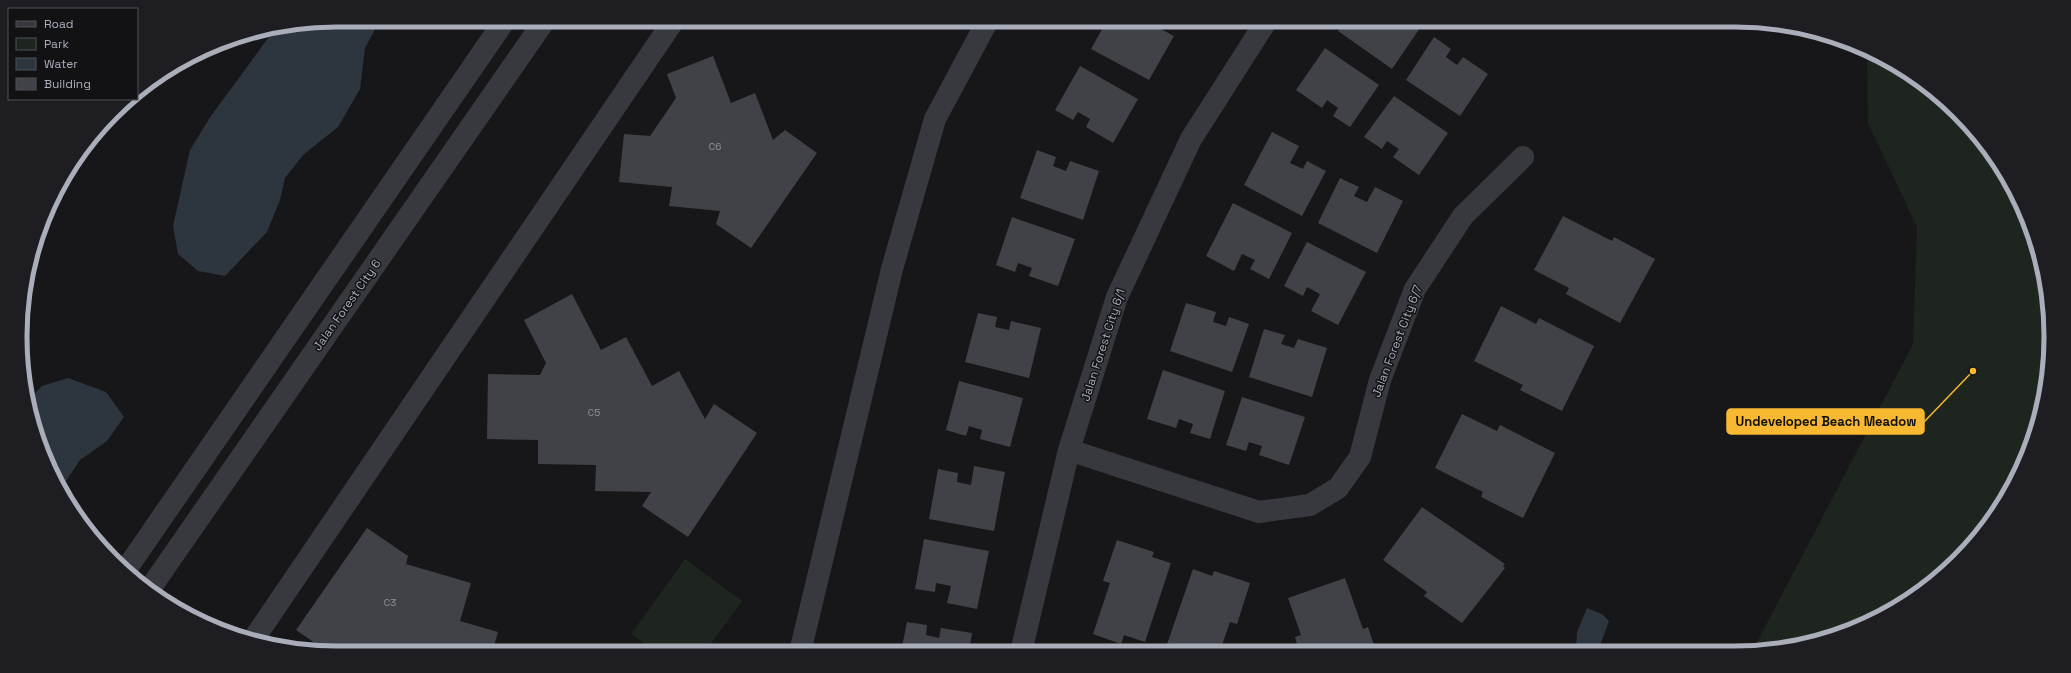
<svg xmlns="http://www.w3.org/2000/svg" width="2071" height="673" font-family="'Space Grotesk',sans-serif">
  <rect width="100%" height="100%" fill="#17171a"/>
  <!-- green -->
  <path fill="#1d251e" d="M1867,50L1911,73L1958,113L1998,161L2027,216L2045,275L2051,337L2045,398L2009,495L1958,560L1875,620L1776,650H1753L1913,344L1917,227L1868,123Z
    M685,559L742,601L705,652H656L631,634Z"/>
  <!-- water -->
  <path fill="#2d363e" d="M336,20H380L365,48L360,89L338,127L303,155L285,178L280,200L267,232L225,276L198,271L178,254L173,226L190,150L211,116L277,26Z
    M68,378L106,392L124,417L107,441L80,460L62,487L31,418L28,400L42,386Z
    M1587,608L1602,614L1609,621L1600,645V651H1576L1577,632Z"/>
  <!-- building -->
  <path fill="#414247" d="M1107,20H1131L1129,23L1141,29L1146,21L1174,36L1149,80L1091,49Z
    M1345,20H1393L1398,24L1401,20H1409L1420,28L1392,69L1338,31Z
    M1434,37L1451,49L1446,57L1457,65L1463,57L1488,74L1460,116L1406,80Z
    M1325,48L1379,85L1350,127L1333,116L1338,108L1327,100L1322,108L1296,90Z
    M713,56L731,103L755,93L773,140L785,130L817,153L751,248L716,224L720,211L669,206L672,187L619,182L624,134L650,136L676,98L667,74Z
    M1080,66L1138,99L1113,143L1086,127L1090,119L1078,112L1073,120L1055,110Z
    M1394,96L1448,133L1419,175L1393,157L1399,149L1387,141L1382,149L1364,137Z
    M1272,132L1299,146L1290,163L1303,169L1307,161L1326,171L1302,216L1244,185Z
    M1037,150L1056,157L1053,166L1066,171L1070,161L1099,171L1083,220L1020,198Z
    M1340,178L1359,187L1354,196L1367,202L1375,187L1403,201L1377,253L1318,223Z
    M1233,203L1292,233L1269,279L1250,269L1255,260L1242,254L1234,271L1206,256Z
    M1563,216L1612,241L1614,237L1655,259L1620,323L1566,294L1569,288L1534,270Z
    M1012,217L1075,239L1058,286L1029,276L1032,268L1018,263L1015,272L996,265Z
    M1307,242L1366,272L1338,325L1311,311L1320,294L1307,287L1303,296L1284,286Z
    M572,294L601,350L626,337L652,386L679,371L705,419L714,404L757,433L688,537L642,506L651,492L595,491L596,465L538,464V440L487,439L488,374L540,375L546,363L524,320Z
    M1186,303L1216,312L1213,322L1226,326L1229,317L1249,324L1232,372L1170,351Z
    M1501,306L1536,324L1539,318L1594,346L1562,411L1520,390L1523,385L1474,361Z
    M978,313L997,317L995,327L1009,330L1011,321L1041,328L1029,378L965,362Z
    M1264,329L1285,335L1281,344L1294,348L1298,339L1327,348L1312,397L1249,377Z
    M1163,370L1225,391L1210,439L1190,433L1193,424L1179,419L1176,428L1147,419Z
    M959,381L1023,398L1010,447L980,439L982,430L969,426L966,436L946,430Z
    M1242,397L1305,417L1289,465L1259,455L1262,446L1249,442L1246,451L1226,445Z
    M1462,414L1497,431L1500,425L1555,453L1523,518L1481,497L1483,492L1435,468Z
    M974,466L1005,472L994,531L929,519L938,469L958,473L957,482L971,485Z
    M1422,507L1505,564L1503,566L1505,568L1462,623L1424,596L1427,592L1383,560Z
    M367,528L408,556L406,564L471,583L460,621L498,632L492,653H341L338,650L334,653L328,652L296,630Z
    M924,539L989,551L977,609L947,603L951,586L936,583L935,592L915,589Z
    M1117,540L1154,552L1152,557L1171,563L1145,642L1124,635L1121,644L1093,634L1110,583L1103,581Z
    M1193,569L1212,576L1214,571L1250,583L1237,624L1230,622L1220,651H1178L1166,647Z
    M1345,578L1363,629L1368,627L1376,651H1299L1295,637L1301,635L1288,598Z
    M907,622L927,625L926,635L939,638L941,628L972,633L969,652H901Z"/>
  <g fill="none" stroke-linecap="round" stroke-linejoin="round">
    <!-- minor -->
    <path stroke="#38393f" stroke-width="22" d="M1069,450L1259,512L1310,505L1338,488L1360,457L1380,380L1415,289L1463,216L1523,157
      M125,571L505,20
      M149,590L545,20
      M253,640L674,20
      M800,652L892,269L935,119L988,20
      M1021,652L1069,450L1117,297L1191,139L1267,20"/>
  </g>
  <g text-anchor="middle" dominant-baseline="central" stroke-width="3" stroke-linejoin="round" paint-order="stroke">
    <!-- number labels -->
    <g font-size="10" fill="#8f939d">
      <text x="715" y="146">C6</text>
      <text x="594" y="412">C5</text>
      <text x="390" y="602">C3</text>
    </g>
    <!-- street labels -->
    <g font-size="12" fill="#a9aeba" stroke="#121215">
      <text transform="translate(347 305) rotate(-55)">Jalan Forest City 6</text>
      <text transform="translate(1397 341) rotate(-69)">Jalan Forest City 6/7</text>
      <text transform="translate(1103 345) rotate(-72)">Jalan Forest City 6/1</text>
    </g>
  </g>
  <!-- crop -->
  <path d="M0 0H2071V673H0ZM336 27H1735A309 309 0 0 1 2044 336V337A309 309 0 0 1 1735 646H336A309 309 0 0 1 27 337V336A309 309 0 0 1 336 27Z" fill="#1e1e22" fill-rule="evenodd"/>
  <path fill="none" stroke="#a9aeba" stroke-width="5" d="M336 27H1735A309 309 0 0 1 2044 336V337A309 309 0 0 1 1735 646H336A309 309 0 0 1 27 337V336A309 309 0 0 1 336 27Z"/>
  <!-- callouts -->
  <path fill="none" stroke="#f8b831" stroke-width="1.5" d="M1973 371L1924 422"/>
  <circle fill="#f8b831" stroke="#121215" stroke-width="1.5" cx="1973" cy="371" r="4"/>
  <rect fill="#f8b831" stroke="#f8b831" stroke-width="1.5" x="1727" y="409" width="197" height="25" rx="4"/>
  <g font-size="13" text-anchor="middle" font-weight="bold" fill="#111">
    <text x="1826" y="426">Undeveloped Beach Meadow</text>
  </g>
  <!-- legend -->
  <rect x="8" y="8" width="130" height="92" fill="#121215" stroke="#4e5057"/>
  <rect x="16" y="21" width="20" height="6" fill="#38393f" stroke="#4e5057"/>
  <text x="44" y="28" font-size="12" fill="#a9aeba">Road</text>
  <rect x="16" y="38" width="20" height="12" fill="#1d251e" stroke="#4e5057"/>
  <text x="44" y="48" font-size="12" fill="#a9aeba">Park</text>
  <rect x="16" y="58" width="20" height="12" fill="#2d363e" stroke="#4e5057"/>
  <text x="44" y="68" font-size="12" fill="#a9aeba">Water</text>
  <rect x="16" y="78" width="20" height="12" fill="#414247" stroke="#4e5057"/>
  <text x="44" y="88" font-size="12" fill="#a9aeba">Building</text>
</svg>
